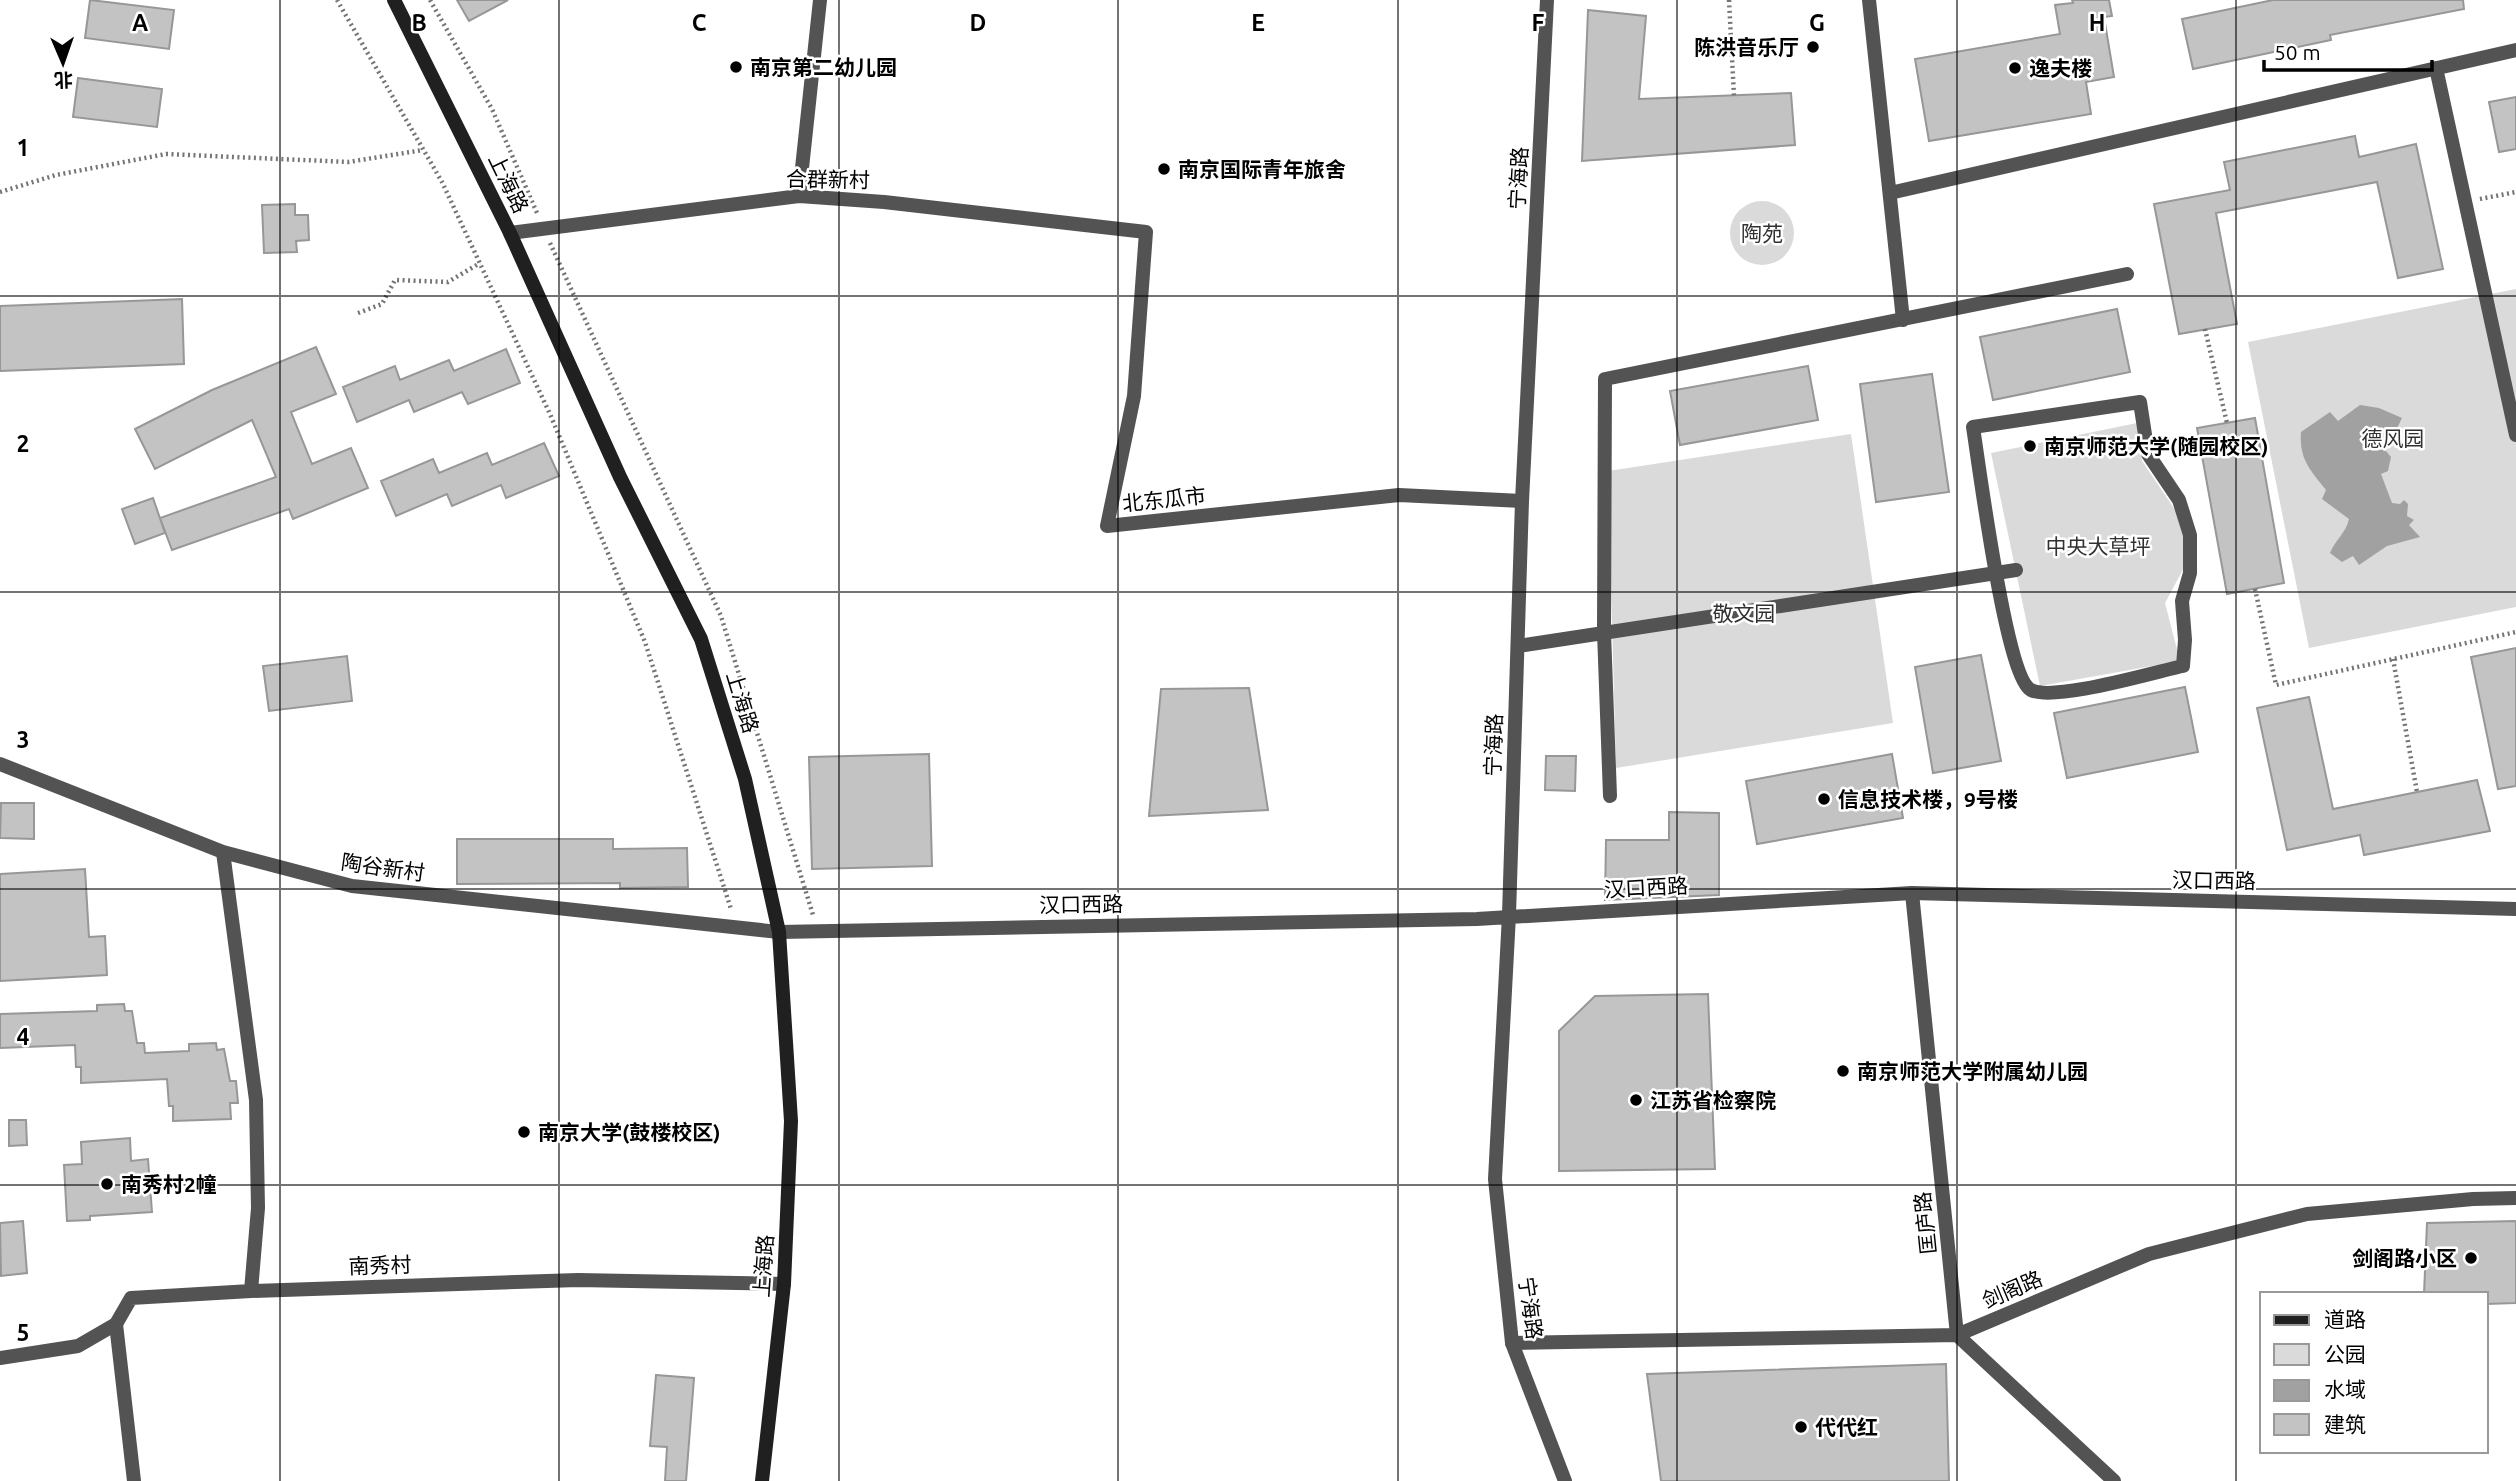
<svg xmlns="http://www.w3.org/2000/svg" width="2516" height="1481" font-family="Ubuntu,'Noto Sans SC',sans-serif">
  <rect width="100%" height="100%" fill="#fff"/>
  <!-- green -->
  <path fill="#dadada" d="M1730 233a32 32 0 1 1 64 0a32 32 0 1 1-64 0Z
    M2516,289V607L2309,648L2248,342Z
    M2137,423L2142,461L2186,526V564L2165,603L2180,661L2040,686L1991,453Z
    M1851,434L1893,723L1616,768L1608,471Z"/>
  <!-- water -->
  <path fill="#a1a1a1" d="M2360,405L2379,408L2402,418L2386,451L2391,457L2388,471L2381,474L2392,503L2400,504L2404,500L2408,504L2407,516L2414,520L2409,525L2420,537L2387,546L2359,565L2353,556L2342,562L2330,553C2335,540 2346,533 2349,519L2322,499L2326,490C2310,470 2299,459 2301,432L2330,412L2338,421Z"/>
  <!-- building -->
  <path fill="#c3c3c3" stroke="#979797" stroke-width="2" d="M90,0L174,10L169,49L85,38Z
    M457,0H508L469,21Z
    M2072,0H2109L2112,16L2104,17L2114,77L2086,82L2091,114L1929,141L1915,59L2060,34L2055,5L2073,3Z
    M2273,0H2463L2464,9L2330,35L2331,40L2193,69L2182,19Z
    M1588,10L1646,16L1639,99L1791,93L1795,145L1582,161Z
    M78,78L162,89L157,127L73,117Z
    M2516,97V149L2499,152L2489,102Z
    M2355,136L2359,157L2416,144L2443,269L2398,278L2377,182L2216,213L2237,324L2179,334L2154,204L2230,190L2224,162Z
    M295,204V215H308L309,240L296,241L297,252L264,253L262,205Z
    M182,299L184,364L0,371V306Z
    M2117,309L2130,372L1993,400L1980,337Z
    M316,347L336,394L291,412L312,464L351,448L368,488L293,519L289,509L172,550L160,518L276,477L252,420L155,469L135,429L212,390Z
    M506,349L520,383L468,404L462,392L414,412L409,400L357,422L343,387L395,366L400,380L449,360L454,371Z
    M1808,366L1818,420L1680,445L1670,391Z
    M1932,374L1949,492L1876,502L1860,384Z
    M2255,418L2284,583L2227,594L2197,428Z
    M544,443L559,476L506,498L501,485L452,506L447,494L396,516L381,481L433,459L439,473L487,453L492,465Z
    M153,498L165,533L135,544L122,509Z
    M2516,648V786L2498,789L2471,657Z
    M1981,655L2001,761L1933,773L1915,667Z
    M347,656L352,701L269,711L263,666Z
    M2185,687L2198,752L2067,778L2054,713Z
    M1249,688L1268,810L1149,816L1161,689Z
    M2309,697L2333,809L2477,780L2490,831L2364,855L2360,835L2287,850L2257,708Z
    M929,754L932,866L812,869L809,757Z
    M1892,754L1903,818L1757,844L1746,781Z
    M1546,756H1576L1575,791L1545,790Z
    M1,803H34V839L0,838Z
    M1669,812L1719,813V895L1605,900L1606,840H1669Z
    M457,839H613V849L687,848L688,887L620,888V883L457,884Z
    M85,869L89,937L105,936L107,975L0,981V874Z
    M1708,994L1715,1169L1559,1171V1031L1595,996Z
    M124,1004L125,1011H132L137,1043H144L145,1053L189,1051V1044L216,1043L217,1050L224,1049L230,1081H236L238,1103H230L231,1119L173,1121V1106H169L167,1079L81,1083V1067H76L75,1045L0,1048V1014L97,1011V1005Z
    M9,1120H26L27,1145L9,1146Z
    M130,1138L131,1161L148,1159L152,1212L90,1216V1220L67,1221L64,1165L82,1164L81,1142Z
    M23,1221L27,1273L1,1276L0,1223Z
    M2516,1221V1303L2486,1304V1294H2424L2427,1223Z
    M1946,1364L1949,1481H1661L1647,1374Z
    M656,1375L694,1378L686,1481H665L667,1447L650,1446Z"/>
  <g fill="none" stroke-linecap="round" stroke-linejoin="round">
    <!-- path -->
    <path stroke="#757575" stroke-width="4.5" stroke-dasharray="2 3.5" stroke-linecap="butt" d="M337,0L442,182L550,414L645,642L731,909
      M430,0L492,109L537,213
      M1729,0L1734,96
      M0,192L56,175L166,154L348,162L423,150
      M2480,199L2516,192
      M550,243L721,616L813,915
      M358,313L382,304L395,280L448,282L480,263
      M2205,329L2227,423
      M2255,589L2276,685L2516,632
      M2393,659L2417,792"/>
    <!-- service -->
    <path stroke="#535353" stroke-width="14" d="M1869,0L1903,320
      M2436,68L2516,435
      M1890,193L2516,50
      M1518,646L2016,570
      M1610,796L1604,632L1605,379L2127,274
      M116,1324L134,1481"/>
    <!-- minor -->
    <path stroke="#535353" stroke-width="14" d="M799,196L820,0
      M510,233L799,196L884,202L1146,232L1134,396L1107,526L1399,495L1522,501
      M2140,402L2148,454L2179,500L2190,535V573L2182,601L2185,640L2183,666C2154,672 2054,702 2031,690C2006,677 1979,465 1973,427Z
      M0,764L223,852L352,886L779,932
      M223,852L256,1100L258,1208L251,1291
      M1912,893L1957,1335L2114,1481
      M1512,1343L1957,1335L2149,1254L2307,1214L2473,1199L2516,1198
      M0,1358L78,1346L116,1324L131,1298L251,1291L578,1280L784,1284"/>
    <!-- tertiary -->
    <path stroke="#535353" stroke-width="14" d="M1547,0L1522,501L1509,915L1495,1179L1512,1343L1565,1481
      M779,932L1477,919L1912,893L2516,909"/>
    <!-- secondary -->
    <path stroke="#202020" stroke-width="14" d="M394,0L510,233L620,477L701,639L745,779L779,932L791,1121L784,1284L762,1481"/>
  </g>
  <!-- grid -->
  <path fill="none" stroke="#000" stroke-width="2" stroke-opacity="0.55" d="M280,0V1481M559,0V1481M839,0V1481M1118,0V1481M1398,0V1481M1677,0V1481M1957,0V1481M2236,0V1481M0,296H2516M0,592H2516M0,889H2516M0,1185H2516"/>
  <!-- markers -->
  <g fill="#000" stroke="#fff" stroke-width="2.5">
    <circle cx="1813" cy="47" r="7"/>
    <circle cx="736" cy="67" r="7"/>
    <circle cx="2015" cy="68" r="7"/>
    <circle cx="1164" cy="169" r="7"/>
    <circle cx="2030" cy="446" r="7"/>
    <circle cx="1824" cy="799" r="7"/>
    <circle cx="1843" cy="1071" r="7"/>
    <circle cx="1636" cy="1100" r="7"/>
    <circle cx="524" cy="1132" r="7"/>
    <circle cx="107" cy="1184" r="7"/>
    <circle cx="2471" cy="1258" r="7"/>
    <circle cx="1801" cy="1427" r="7"/>
  </g>
  <g text-anchor="middle" dominant-baseline="central" stroke-width="5" stroke-linejoin="round" paint-order="stroke">
    <!-- poi labels -->
    <g font-size="21" font-weight="bold" fill="#000" stroke="#fff" text-anchor="start">
      <text x="1799" y="47" text-anchor="end">陈洪音乐厅</text>
      <text x="750" y="67">南京第二幼儿园</text>
      <text x="2029" y="68">逸夫楼</text>
      <text x="1178" y="169">南京国际青年旅舍</text>
      <text x="2044" y="446">南京师范大学(随园校区)</text>
      <text x="1838" y="799">信息技术楼，9号楼</text>
      <text x="1857" y="1071">南京师范大学附属幼儿园</text>
      <text x="1650" y="1100">江苏省检察院</text>
      <text x="538" y="1132">南京大学(鼓楼校区)</text>
      <text x="121" y="1184">南秀村2幢</text>
      <text x="2457" y="1258" text-anchor="end">剑阁路小区</text>
      <text x="1815" y="1427">代代红</text>
    </g>
    <!-- street labels -->
    <g font-size="21" fill="#000" stroke="#fff">
      <text transform="translate(1518 178) rotate(-87)">宁海路</text>
      <text transform="translate(828 179) rotate(1)">合群新村</text>
      <text transform="translate(509 183) rotate(64)">上海路</text>
      <text transform="translate(1164 499) rotate(-6)">北东瓜市</text>
      <text transform="translate(743 702) rotate(73)">上海路</text>
      <text transform="translate(1493 745) rotate(-88)">宁海路</text>
      <text transform="translate(383 867) rotate(8)">陶谷新村</text>
      <text transform="translate(2214 880) rotate(1)">汉口西路</text>
      <text transform="translate(1646 887) rotate(-3)">汉口西路</text>
      <text transform="translate(1081 904) rotate(-1)">汉口西路</text>
      <text transform="translate(1925 1223) rotate(-96)">匡庐路</text>
      <text transform="translate(380 1265) rotate(-2)">南秀村</text>
      <text transform="translate(763 1266) rotate(-86)">上海路</text>
      <text transform="translate(2012 1289) rotate(-23)">剑阁路</text>
      <text transform="translate(1531 1308) rotate(82)">宁海路</text>
    </g>
    <!-- park labels -->
    <g font-size="21" fill="#313131" stroke="#fff">
      <text x="1762" y="233">陶苑</text>
      <text x="2393" y="438">德风园</text>
      <text x="2098" y="546">中央大草坪</text>
      <text x="1744" y="613">敬文园</text>
    </g>
  </g>
  <g font-size="23" text-anchor="middle" font-weight="bold" fill="#000" stroke="#fff" stroke-width="5" stroke-linejoin="round" paint-order="stroke">
    <text x="140" y="31">A</text>
    <text x="419" y="31">B</text>
    <text x="699" y="31">C</text>
    <text x="978" y="31">D</text>
    <text x="1258" y="31">E</text>
    <text x="1538" y="31">F</text>
    <text x="1817" y="31">G</text>
    <text x="2097" y="31">H</text>
    <text x="23" y="156">1</text>
    <text x="23" y="452">2</text>
    <text x="23" y="748">3</text>
    <text x="23" y="1045">4</text>
    <text x="23" y="1341">5</text>
  </g>
  <!-- legend -->
  <rect x="2260" y="1292" width="228" height="161" fill="#ffffff" stroke="#999999" stroke-width="2"/>
  <rect x="2274" y="1315" width="35" height="10" fill="#202020" stroke="#999999" stroke-width="2"/>
  <text x="2324" y="1327" font-size="21" fill="#000000">道路</text>
  <rect x="2274" y="1344" width="35" height="21" fill="#dadada" stroke="#999999" stroke-width="2"/>
  <text x="2324" y="1362" font-size="21" fill="#000000">公园</text>
  <rect x="2274" y="1380" width="35" height="21" fill="#a1a1a1" stroke="#999999" stroke-width="2"/>
  <text x="2324" y="1397" font-size="21" fill="#000000">水域</text>
  <rect x="2274" y="1414" width="35" height="21" fill="#c3c3c3" stroke="#999999" stroke-width="2"/>
  <text x="2324" y="1432" font-size="21" fill="#000000">建筑</text>
  <!-- north arrow -->
  <g transform="translate(63 63) rotate(178)" stroke="#ffffff" stroke-width="5" paint-order="stroke">
  <path d="M0-5L12 26L0 18L-12 26Z" fill="#000000"/>
  <text y="-10" font-size="19" font-weight="bold" text-anchor="middle" fill="#000000">北</text>
  </g>
  <!-- scale -->
  <path d="M2264 60v10h168v-10" fill="none" stroke="#000000" stroke-width="3.5"/>
  <text x="2274" y="60" font-size="21" fill="#000000" stroke="#ffffff" stroke-width="5" paint-order="stroke">50 m</text>
</svg>
